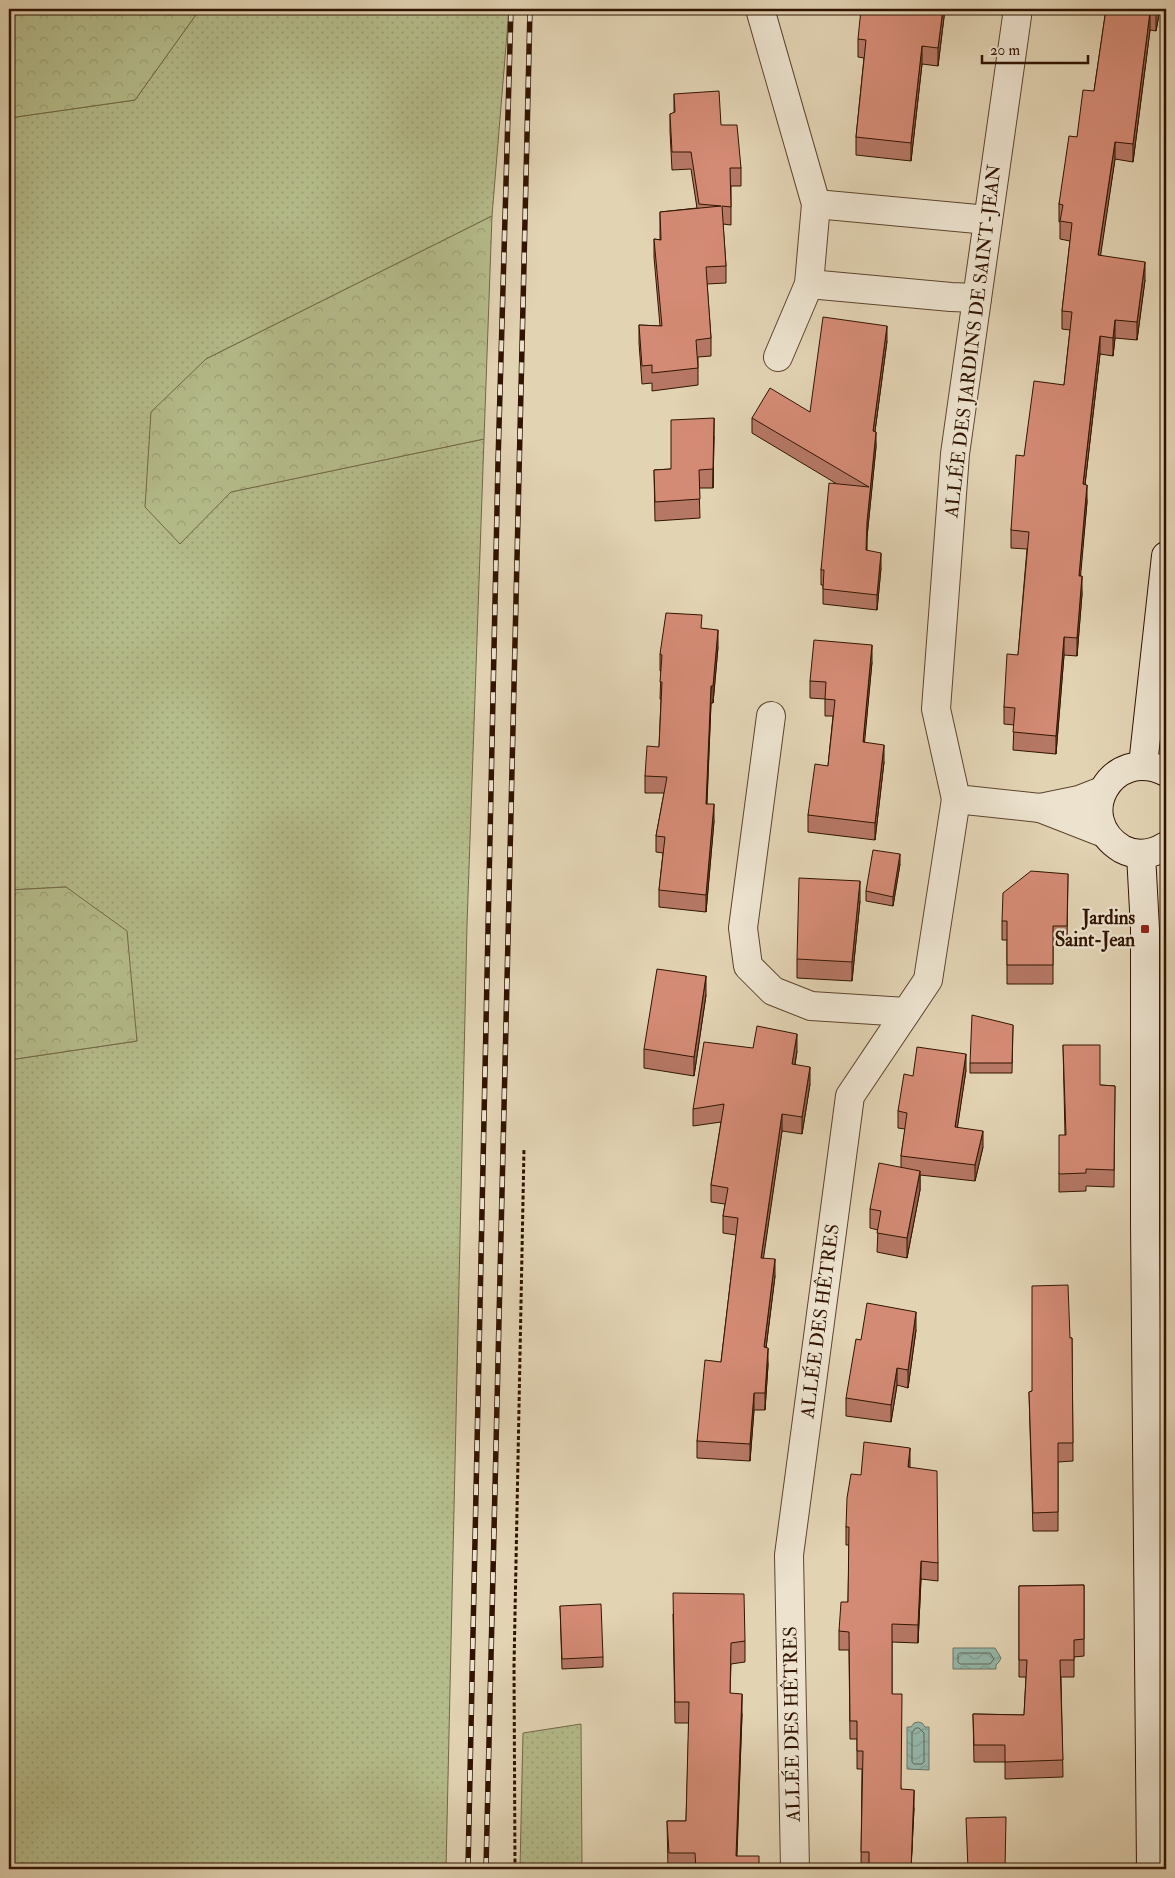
<svg xmlns="http://www.w3.org/2000/svg" width="1175" height="1878" font-family="'IM FELL Double Pica',serif">
  <defs>
    <pattern id="grass-dots" width="8" height="8" patternUnits="userSpaceOnUse" patternTransform="scale(1.25)"><rect width="8" height="8" fill="#b5bc8b"/><path d="M2 2h.1M6 6h.1" fill="none" stroke="#9ca176" stroke-width="1.8" stroke-linecap="round"/></pattern>
    <pattern id="forest-crowns" width="20" height="18" patternUnits="userSpaceOnUse" patternTransform="scale(1.25)"><rect width="20" height="18" fill="#b5bc8b"/><path d="M2 6a3 3 0 1 1 6 0M12 15a3 3 0 1 1 6 0" fill="none" stroke="#9ca176"/></pattern>
    <pattern id="water-waves" width="16" height="10" patternUnits="userSpaceOnUse" patternTransform="scale(1.25)"><rect width="16" height="10" fill="#95b8ab"/><path d="M0 5q4-4 8 0t8 0" fill="none" stroke="#819d91"/></pattern>
  </defs>
  <rect width="100%" height="100%" fill="#e2d3b3"/>
  <filter id="stains"><feTurbulence type="fractalNoise" baseFrequency=".004" numOctaves="4"/><feColorMatrix values="0 0 0 0 .2 0 0 0 0 .09 0 0 0 0 .02 0 0 0 .5 -.17"/></filter>
  <radialGradient id="worn" r=".72"><stop offset=".6" stop-color="#630" stop-opacity="0"/><stop offset="1" stop-color="#630" stop-opacity=".3"/></radialGradient>
  <!-- grass -->
  <path fill="url(#grass-dots)" stroke="#736846" d="M200,9H509L492,216L206,359L180,543L230,492L484,439L467,925L446,1869H9V1060L137,1041L66,887L9,890V118L135,100Z
    M581,1724L582,1869H520L523,1733Z"/>
  <!-- forest -->
  <path fill="url(#forest-crowns)" stroke="#736846" d="M9,9H200L135,100L9,118Z
    M492,216L484,439L231,492L180,544L145,507L151,412L206,359Z
    M66,887L127,931L137,1041L9,1060V890Z"/>
  <!-- water -->
  <path fill="url(#water-waves)" stroke="#6d7667" d="M953,1648H995L1001,1658L999,1662L996,1665V1669H953Z
    M918,1722L922,1723L925,1727H929V1770L907,1769V1727H911L914,1723Z"/>
  <g fill="none" stroke-linecap="round" stroke-linejoin="round">
    <!-- shore -->
    <path stroke="#636656" stroke-width="1" d="M960,1653H990L994,1659L990,1664H960L958,1662V1655Z
      M916,1728H919L924,1733V1762L922,1764H914L912,1762V1733Z"/>
    <!-- street casing -->
    <g stroke="#5d442d" stroke-width="30">
      <g id="street">
        <path d="M760,9L816,204L809,284L778,357"/>
        <path d="M1018,9L955,454L936,709L956,799L1040,808"/>
        <path d="M816,204L988,220"/>
        <path d="M809,284L951,297L977,298"/>
        <path d="M771,716L743,928L748,966L773,991L811,1006L906,1012"/>
        <path d="M1102,791L1079,800L1040,808L1104,833"/>
        <path id="s1" d="M795,1869L789,1555L850,1096L928,980L956,799"/>
      </g>
    </g>
    <!-- secondary casing -->
    <g stroke="#311400" stroke-width="30">
      <path id="secondary" d="M1143,765L1166,556
        M1166,772C1111,745 1071,818 1122,849C1137,857 1153,854 1166,846
        M1141,854L1145,929V1225L1151,1869"/>
    </g>
    <!-- path -->
    <path stroke="#311400" stroke-width="3" stroke-dasharray="4 2.5" stroke-linecap="butt" d="M515,1869L514,1666L524,1148"/>
    <!-- street -->
    <use href="#street" stroke="#ece2ce" stroke-width="28"/>
    <!-- secondary -->
    <use href="#secondary" stroke="#ece2ce" stroke-width="28"/>
    <!-- rail casing -->
    <g stroke="#311400" stroke-width="5.5">
      <path id="rail" d="M468,1869L498,462L511,9
        M486,1869L530,9"/>
    </g>
    <!-- rail -->
    <use href="#rail" stroke="#ece2ce" stroke-width="4" stroke-dasharray="11" stroke-linecap="butt"/>
  </g>
  <!-- wall -->
  <path fill="#b67865" stroke="#311400" d="M945,9L938,66L922,64L911,161L856,155V137L864,58L858,57V39Z
    M1106,9H1160L1156,31L1150,30L1133,162L1115,159L1100,255L1145,280L1137,340L1115,338L1113,356L1100,354L1085,484L1087,502L1080,576L1082,594L1077,656L1064,655L1056,754L1013,750L1014,725L1004,724V707L1018,655L1027,549L1011,548V530L1024,456L1064,385L1070,330L1062,329V311L1070,241L1060,239V222H1059V204L1077,137L1094,91Z
    M674,94L721,125L741,168V186H731V225L723,224L726,266V283L707,284L711,338V356L698,357V385L652,391V383L642,384L639,343V325L660,326L654,257V239L660,240V212L697,208L691,169L672,170L670,131V114L674,113Z
    M887,341L875,431L876,447L867,537V550L881,568L877,610L823,604V585H821V570L837,484L752,433V418L810,412Z
    M714,436L713,488H699L700,518L655,521L654,470L671,469Z
    M702,628L718,647L713,703H711L707,804L714,821L706,912L659,907V890L663,853L656,852V836L664,793H645V776L659,747L661,699H660L661,671H660V654Z
    M872,662L864,743L884,762L875,840L808,832V815L828,766L833,716H825V699L810,698V681Z
    M900,864L893,906L866,901V891Z
    M1068,874L1067,945H1053V984H1007V940H1002V921Z
    M860,901L852,981L797,978V959Z
    M706,995L694,1076L644,1068V1049Z
    M1013,1025L1012,1073H970V1063Z
    M1063,1045L1100,1085L1115,1086L1114,1187L1086,1186V1191L1059,1192V1174L1065,1135Z
    M753,1048L797,1051L795,1065L810,1084L802,1134L782,1131L763,1258L775,1276L766,1348L768,1365L765,1410H754L750,1461L697,1458V1441L721,1362L736,1235L723,1233V1216L725,1204L711,1202V1185L721,1122L693,1126V1109Z
    M966,1070L957,1128L983,1147L975,1181L920,1175V1190L907,1258L877,1252L878,1230L870,1228V1209L901,1167V1156L905,1129L898,1128V1111L913,1076Z
    M916,1330L908,1388L897,1385L891,1422L846,1416V1398Z
    M1070,1338H1072L1073,1461L1058,1462V1531H1033L1029,1392L1032,1391Z
    M910,1468L938,1563V1581L921,1579L918,1643L892,1642V1694L901,1789L914,1808L911,1869H861L862,1769H857V1739H850L849,1650H839V1631L848,1602L849,1545H846V1527L861,1475Z
    M1084,1585V1656L1074,1657V1677H1061L1063,1777L1005,1779V1762H974L973,1714L1024,1715L1026,1677H1019V1586Z
    M560,1606L603,1657V1667L562,1669Z
    M673,1614L745,1641V1662L731,1664L730,1693L742,1714L737,1856L759,1869H668L667,1821H686L689,1723H675Z"/>
  <!-- shaded-wall -->
  <path fill="#946152" stroke="#311400" d="M943,9H945L938,66V48Z
    M1157,9H1160L1156,31V13Z
    M1150,12V30L1133,162V144Z
    M922,46V64L911,161V143Z
    M1115,142V159L1098,273V255Z
    M1145,262V280L1137,340V322Z
    M1115,320V338L1113,356V338Z
    M887,326V341L873,446V431Z
    M1100,336V354L1083,502V484Z
    M714,418V436L713,488V469Z
    M876,432V447L867,537L866,566L867,522Z
    M1087,485V502L1079,594V576Z
    M881,553V568L877,610V595Z
    M1082,576V594L1077,656V638Z
    M718,630V647L713,703V686Z
    M1064,637V655L1056,754V736Z
    M872,645V662L863,759V742Z
    M711,686V703L706,821V804Z
    M884,745V762L875,840V823Z
    M714,804V821L706,912V895Z
    M900,854V864L893,906V897Z
    M860,881V901L852,981V962Z
    M706,976V995L694,1076V1057Z
    M797,1034V1051L792,1081V1064Z
    M966,1054V1070L955,1144V1127Z
    M810,1067V1084L802,1134V1117Z
    M782,1114V1131L761,1275V1258Z
    M983,1131V1147L975,1181V1165Z
    M920,1171V1190L907,1258V1238Z
    M775,1259V1276L764,1364V1347Z
    M916,1312V1330L908,1388V1370Z
    M768,1348V1365L765,1410V1393Z
    M897,1368V1385L891,1422V1405Z
    M754,1393V1410L750,1461V1444Z
    M910,1448V1466L908,1486V1467Z
    M921,1561V1579L918,1643V1625Z
    M742,1694V1714L736,1869V1856Z
    M914,1790V1808L911,1869Z"/>
  <!-- building -->
  <path fill="#d48b75" stroke="#311400" d="M861,9H943L938,48L922,46L911,143L856,137L866,40L858,39Z
    M1106,9H1157L1156,13L1150,12L1133,144L1115,142L1098,255L1145,262L1137,322L1115,320L1113,338L1100,336L1083,484L1087,485L1079,576H1082L1077,638L1064,637L1056,736L1013,732L1015,708L1004,707L1006,671L1007,654L1018,655L1029,532L1011,530L1016,455L1024,456L1034,381L1064,385L1072,312L1062,311L1072,223L1060,221L1063,205L1059,204L1069,136L1077,137L1083,90L1094,91Z
    M719,91L721,125H737L741,168H730L731,207L722,206L726,266L706,267L711,338L696,340L698,368L652,373V365L642,366L639,325L662,326L654,239L661,240L660,212L721,206L699,204L691,152H672L670,114L675,112L674,94Z
    M823,317L887,326L873,431L876,432L867,522L866,550L881,553L877,595L823,589L824,570H821L829,483L869,487L752,418L770,388L810,412Z
    M714,418L713,469L699,470L700,499L655,502L654,470L671,469V420Z
    M666,613L702,615L701,628L718,630L713,686H711L706,804H714L706,895L659,890L665,837L656,836L667,777L645,776L647,746L659,747L662,682H660L662,655L660,654Z
    M814,640L872,645L863,742L884,745L875,823L808,815L815,764L828,766L835,700L825,699L826,682L810,681Z
    M873,850L900,854L893,897L866,891Z
    M1031,871L1068,874L1067,926H1053V965H1007V921H1002L1003,893Z
    M799,878L860,881L852,962L797,959Z
    M657,969L706,976L694,1057L644,1049Z
    M972,1015L1013,1025L1012,1063H970Z
    M757,1026L797,1034L792,1064L810,1067L802,1117L782,1114L761,1258L775,1259L764,1347L768,1348L765,1393H754L750,1444L697,1441L705,1360L721,1362L738,1218L723,1216L728,1188L711,1185L724,1104L693,1109L704,1042L753,1048Z
    M1063,1045H1100V1085L1115,1086L1114,1170L1086,1169V1173L1059,1174V1135H1066Z
    M917,1047L966,1054L955,1127L983,1131L975,1165L901,1156L907,1113L898,1111L904,1074L913,1076Z
    M879,1163L920,1171L907,1238L877,1233L881,1211L870,1209Z
    M1068,1285L1070,1338H1072L1073,1443H1058V1512L1033,1513L1029,1392L1032,1391V1286Z
    M867,1303L916,1312L908,1370L897,1368L891,1405L846,1398L856,1339L861,1340Z
    M864,1442L910,1448L908,1467L937,1471L938,1563L921,1561L918,1625L892,1624V1694H902L901,1789L914,1790L911,1869H869V1852H861L863,1751H857V1721H850L849,1632L839,1631L841,1602H848L849,1527H846L847,1498L851,1474L861,1475Z
    M1084,1585V1639L1074,1640V1660H1060L1063,1760L1005,1762V1745H974L973,1714L1024,1715L1027,1660H1019V1586Z
    M673,1593L744,1594L745,1641L731,1643L730,1693L742,1694L736,1856H759V1869H696L695,1853H669L667,1821H686L689,1702H675Z
    M601,1604L603,1657L562,1659L560,1606Z
    M1006,1817L1005,1869H968L966,1818Z"/>
  <!-- markers -->
  <rect fill="#8f2418" stroke="#ece2ce" stroke-width="2" x="1140" y="924" width="10" height="10" rx="2.5"/>
  <g text-anchor="middle" dominant-baseline="central" stroke-width="4.5" stroke-linejoin="round" paint-order="stroke">
    <!-- street labels -->
    <g font-size="19" fill="#311400" stroke="#ece2ce">
      <text transform="translate(973 341) rotate(-83)">ALLÉE DES JARDINS DE SAINT-JEAN</text>
      <text stroke="none"><textPath href="#s1" startOffset="550">ALLÉE DES HÊTRES</textPath></text>
      <text transform="translate(792 1724) rotate(-91)">ALLÉE DES HÊTRES</text>
    </g>
    <!-- poi labels -->
    <g font-size="19" font-weight="bold" fill="#311400" stroke="#ece2ce" text-anchor="end">
      <text x="1135" y="918">Jardins<tspan x="1135" dy="22">Saint-Jean</tspan></text>
    </g>
  </g>
  <!-- margin -->
  <rect width="1175" height="1878" fill="none" stroke="#e2d3b3" stroke-width="30"/>
  <rect x="10" y="10" width="1155" height="1858" fill="none" stroke="#311400" stroke-width="2.5"/>
  <rect x="15" y="15" width="1145" height="1848" fill="none" stroke="#311400"/>
  <!-- scale -->
  <path d="M982 55v8h106v-8" fill="none" stroke="#311400" stroke-width="2.5"/>
  <text x="990" y="55" font-size="15" fill="#311400" stroke="#ece2ce" stroke-width="4" paint-order="stroke">20 m</text>
  <rect width="100%" height="100%" filter="url(#stains)"/>
  <rect width="100%" height="100%" fill="url(#worn)"/>
</svg>
